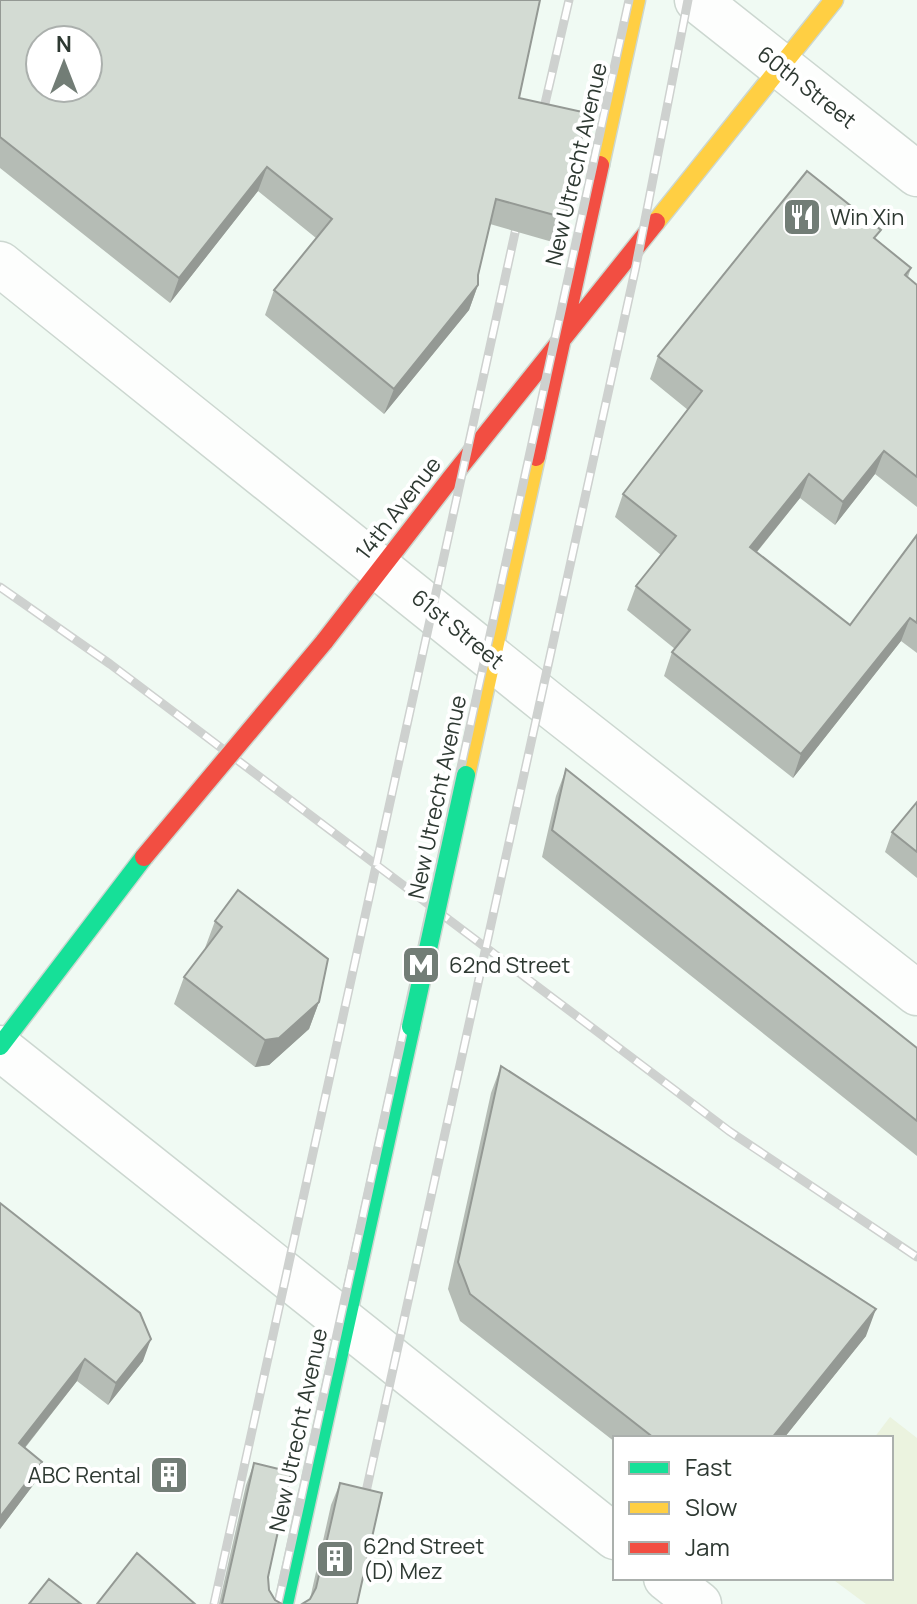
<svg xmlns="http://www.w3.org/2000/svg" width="917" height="1604" font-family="Manrope,sans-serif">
  <rect width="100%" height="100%" fill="#f0faf3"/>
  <!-- green -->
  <path fill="#ebf3df" d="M890,1417L917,1438V1604H866L831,1578H891V1438H874Z"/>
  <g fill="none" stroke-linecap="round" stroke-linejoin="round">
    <!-- street casing -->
    <g stroke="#ccd7d0" stroke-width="47">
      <path id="street" d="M697,0L917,174
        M0,264L555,709L917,993
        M0,1048L615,1537
        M666,1578L699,1604"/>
    </g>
    <!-- fast casing -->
    <g stroke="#ccd7d0" stroke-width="21">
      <path id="fast" d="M0,1046L144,857
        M284,1604L411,1027"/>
    </g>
    <!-- slow casing -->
    <g stroke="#ccd7d0" stroke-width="21">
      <path id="slow" d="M600,165L636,0
        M656,222L834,0
        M466,775L536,457"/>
    </g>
    <!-- jam casing -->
    <g stroke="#ccd7d0" stroke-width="21">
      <path id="jam" d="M536,457L600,165
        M324,642L451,478L656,222"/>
    </g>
    <!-- street -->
    <use href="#street" stroke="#fdfefd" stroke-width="44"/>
    <!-- fast -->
    <use href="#fast" stroke="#16e098" stroke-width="18"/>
    <!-- slow -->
    <use href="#slow" stroke="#ffcf43" stroke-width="18"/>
    <!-- jam -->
    <use href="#jam" stroke="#f24e42" stroke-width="18"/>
    <!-- rail casing -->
    <g stroke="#ced1cf" stroke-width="9">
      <path id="rail" d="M540,125L569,0
        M0,587L110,664L729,1131L917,1257
        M362,1510L636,266L688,0
        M214,1604L520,210
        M278,1604L629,0"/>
    </g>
    <!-- rail -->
    <use href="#rail" stroke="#fff" stroke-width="6" stroke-dasharray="18" stroke-linecap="butt"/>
    <!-- fast-bridge casing -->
    <g stroke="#ccd7d0" stroke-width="21" stroke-linecap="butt">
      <path id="fast-bridge" d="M411,1027L466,775"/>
    </g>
    <!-- jam-bridge casing -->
    <g stroke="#ccd7d0" stroke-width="21" stroke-linecap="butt">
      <path id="jam-bridge" d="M144,857L324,642"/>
    </g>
    <!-- fast-bridge -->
    <use href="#fast-bridge" stroke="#16e098" stroke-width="18"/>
    <!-- jam-bridge -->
    <use href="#jam-bridge" stroke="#f24e42" stroke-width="18"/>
  </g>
  <!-- wall -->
  <path fill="#b5bcb5" d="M0,0L519,98L565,218L556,243L490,224L478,275V285L469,310L384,414L265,315L274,290L316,238L258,191L170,303L0,168Z
    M877,240L911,268L908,277L917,285V507L875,474L835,525L800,498L757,552L850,625L917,535V653L901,641L793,778L664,676L672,652L675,649L627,610L636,586L661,555L615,517L623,494L688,410L650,379L658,356Z
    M566,769L917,1048V1156L542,857L556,796Z
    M917,802V878L885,852L892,832Z
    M215,921L319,1002L309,1029L269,1065L255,1067L174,1004L184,977L206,949L205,948Z
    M501,1066L866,1336L784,1438H615V1442L460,1321L448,1289L491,1093Z
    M0,1203L143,1361L108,1405L77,1381L25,1448L34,1484L0,1529Z
    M254,1463L269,1590L275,1600L282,1604H219L246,1485Z
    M340,1483L357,1604L310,1599L331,1505Z"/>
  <!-- shaded-wall -->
  <path fill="#949994" d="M267,167L258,191L170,303L179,278Z
    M478,285L469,310L384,414L394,389Z
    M884,451L875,474L835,525L843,502Z
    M809,474L800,498L742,570L750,547Z
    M910,618L901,641L793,778L801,754Z
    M319,1002L309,1029L269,1065L255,1067L265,1040Z
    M876,1309L866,1336L784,1438H772Z
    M151,1339L143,1361L108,1405L116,1383Z
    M85,1359L77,1381L11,1465L19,1443Z
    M42,1462L34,1484L0,1529V1517Z"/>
  <!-- building -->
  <path fill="#d3dbd3" stroke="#949994" stroke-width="2" fill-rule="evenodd" d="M0,0H540L519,98L587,113L565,218L496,199L478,275V285L394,389L274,290L332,219L267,167L179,278L0,137ZM40,40H88V88H40Z
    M807,171L881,230L874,238L911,268L905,275L917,285V477L884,451L843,502L809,474L750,547L850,625L917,535V623L910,618L801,754L672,652L690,630L636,586L676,536L623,494L702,391L658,356Z
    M566,769L917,1048V1121L552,830Z
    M917,802V852L892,832Z
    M238,890L328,959L319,1002L279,1038L265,1040L184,977L222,927L215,921Z
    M501,1066L876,1309L772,1438H654L470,1294L458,1262Z
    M0,1203L140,1313L151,1339L116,1383L85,1359L19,1443L42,1462L0,1517Z
    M254,1463L291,1472L268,1577L269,1590L275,1600L282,1604H222Z
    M340,1483L382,1493L357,1604H302L310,1599L316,1588Z
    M137,1553L195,1604H97Z
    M49,1579L81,1604H29Z"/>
  <!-- icons -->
  <defs>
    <g id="restaurant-square" transform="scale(2)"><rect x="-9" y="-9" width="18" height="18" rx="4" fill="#727d76" stroke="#fff"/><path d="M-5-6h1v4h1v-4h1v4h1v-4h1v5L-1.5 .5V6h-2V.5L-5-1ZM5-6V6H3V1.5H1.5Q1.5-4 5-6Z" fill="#fff"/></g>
    <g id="metro-square" transform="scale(2)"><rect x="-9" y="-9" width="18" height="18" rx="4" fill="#727d76" stroke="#fff"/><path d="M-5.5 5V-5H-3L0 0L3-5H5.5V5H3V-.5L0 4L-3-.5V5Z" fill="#fff"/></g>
    <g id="building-square" transform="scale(2)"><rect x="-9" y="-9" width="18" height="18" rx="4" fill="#727d76" stroke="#fff"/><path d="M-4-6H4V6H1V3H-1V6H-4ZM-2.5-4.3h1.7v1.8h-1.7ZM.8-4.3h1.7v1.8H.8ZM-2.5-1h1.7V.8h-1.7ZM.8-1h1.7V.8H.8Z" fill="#fff"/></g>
  </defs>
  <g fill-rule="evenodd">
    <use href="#restaurant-square" x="802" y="217"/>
    <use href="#metro-square" x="421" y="965"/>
    <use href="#building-square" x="169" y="1475"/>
    <use href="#building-square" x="335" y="1559"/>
  </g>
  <g text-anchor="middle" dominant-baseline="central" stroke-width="8" stroke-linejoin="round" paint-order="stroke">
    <!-- street labels -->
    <g font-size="22" fill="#2e3932" stroke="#fff">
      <text transform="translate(807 87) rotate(38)">60th Street</text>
      <text transform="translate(576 164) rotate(-77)">New Utrecht Avenue</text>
      <text transform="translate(398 508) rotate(-52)">14th Avenue</text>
      <text transform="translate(458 629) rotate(39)">61st Street</text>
      <text transform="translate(437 797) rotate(-78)">New Utrecht Avenue</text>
      <text transform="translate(298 1430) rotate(-78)">New Utrecht Avenue</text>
    </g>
    <!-- poi labels -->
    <g font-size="22" fill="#2e3932" stroke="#fff" text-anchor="start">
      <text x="830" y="217">Win Xin</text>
      <text x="449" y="965">62nd Street</text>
      <text x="141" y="1475" text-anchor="end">ABC Rental</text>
      <text x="363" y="1546">62nd Street<tspan x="363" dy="25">(D) Mez</tspan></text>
    </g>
  </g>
  <!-- legend -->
  <rect x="613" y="1436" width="280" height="144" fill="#ffffff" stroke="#abb0ad" stroke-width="2"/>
  <rect x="629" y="1462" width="40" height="12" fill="#16e098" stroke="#abb0ad" stroke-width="2"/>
  <text x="685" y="1476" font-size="24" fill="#2e3932">Fast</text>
  <rect x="629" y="1502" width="40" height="12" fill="#ffcf43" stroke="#abb0ad" stroke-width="2"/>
  <text x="685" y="1516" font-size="24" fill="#2e3932">Slow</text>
  <rect x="629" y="1542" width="40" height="12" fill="#f24e42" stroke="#abb0ad" stroke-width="2"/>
  <text x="685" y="1556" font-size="24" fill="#2e3932">Jam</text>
  <!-- north arrow -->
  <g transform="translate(64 64)"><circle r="38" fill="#ffffff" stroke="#abb0ad" stroke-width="2"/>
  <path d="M0-6L14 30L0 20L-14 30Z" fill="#727d76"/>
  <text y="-12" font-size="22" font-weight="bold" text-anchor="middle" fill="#2e3932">N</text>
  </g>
</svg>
